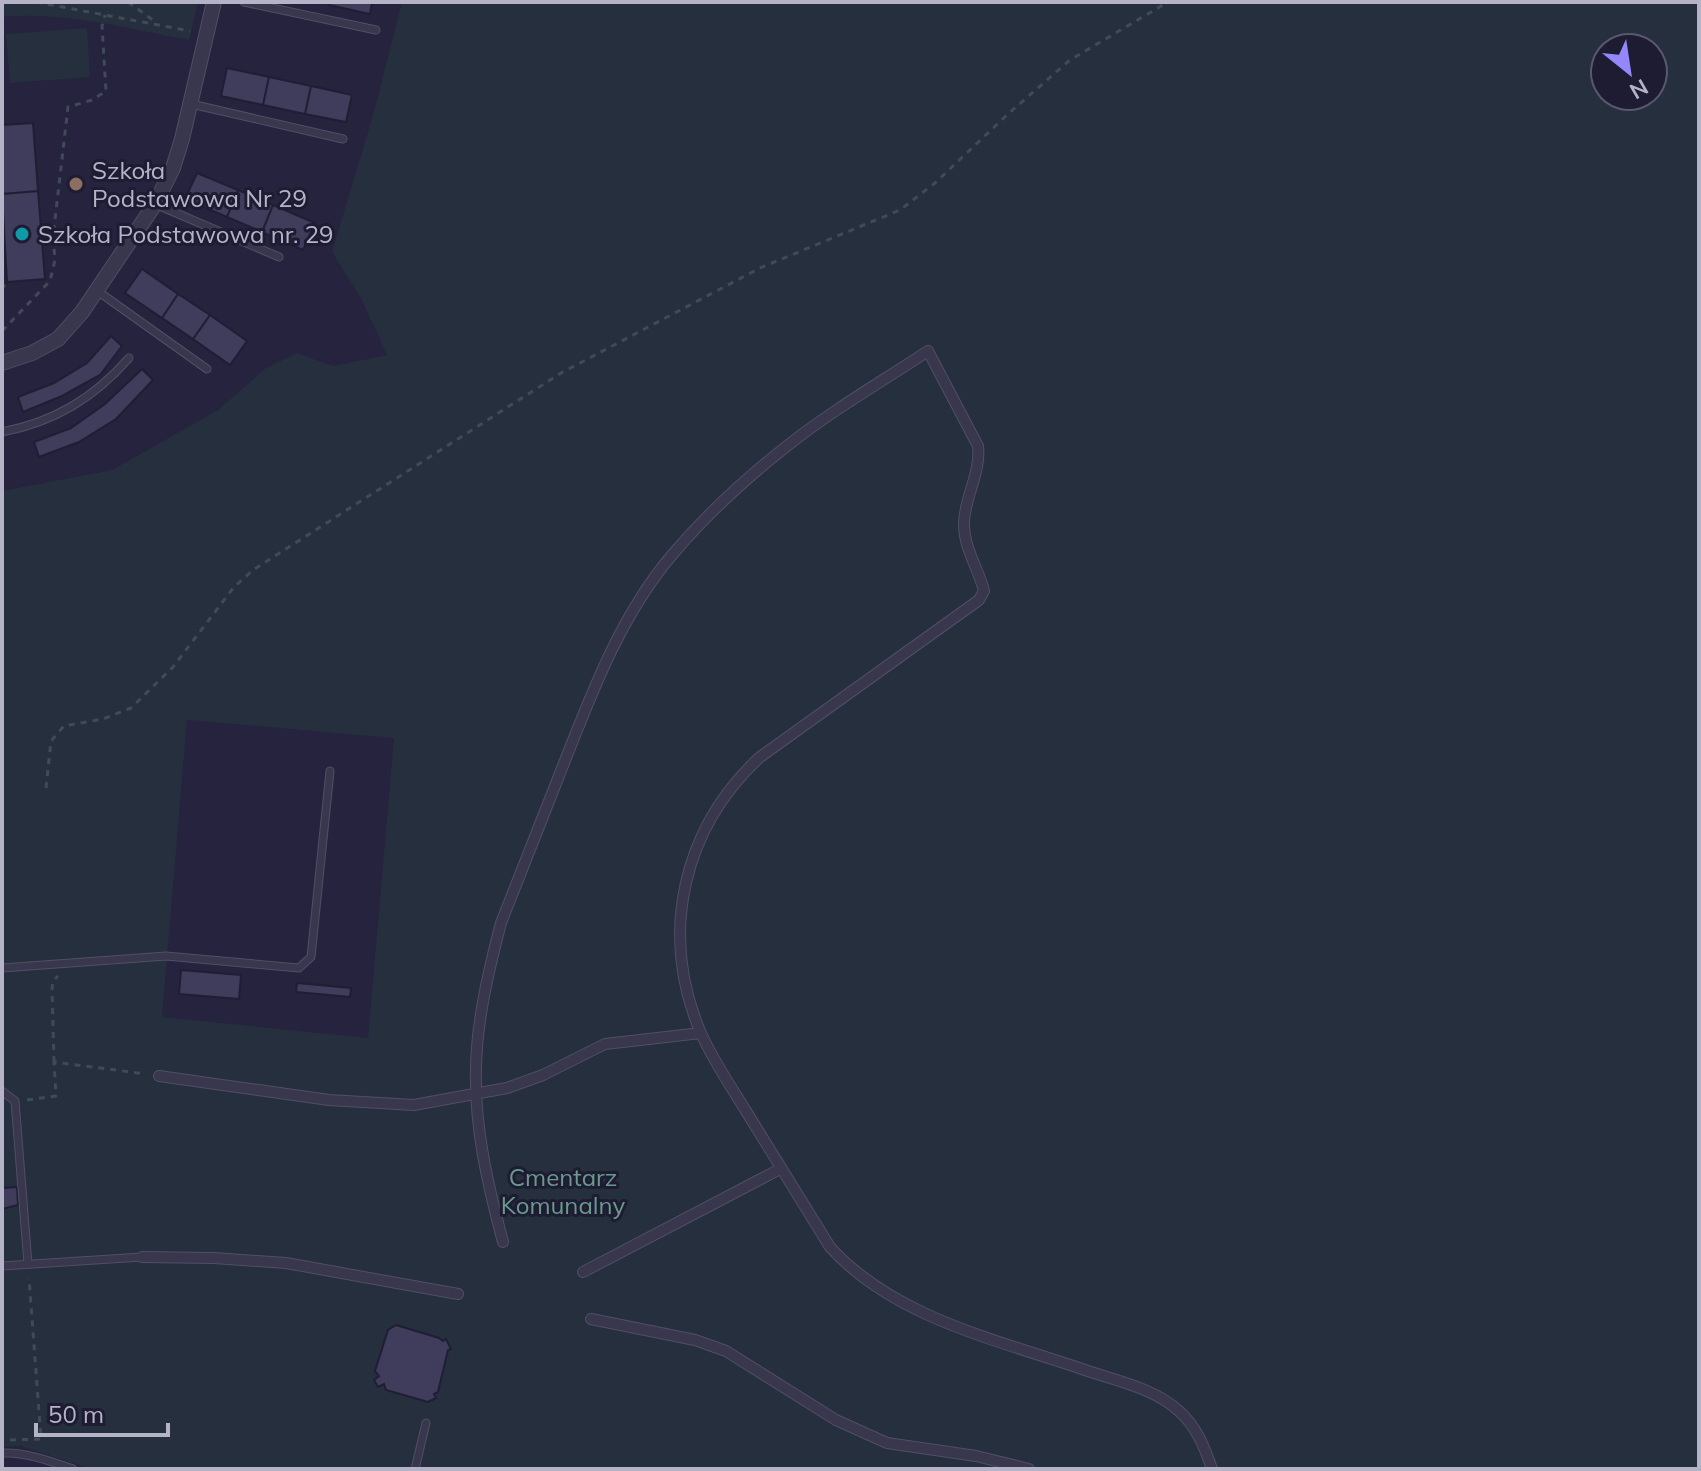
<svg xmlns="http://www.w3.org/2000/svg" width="1701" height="1471" font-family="Mulish,sans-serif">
  <rect width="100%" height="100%" fill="#25233d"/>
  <!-- green -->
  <path fill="#252f3e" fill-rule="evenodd" d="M2,2H198L189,40C128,29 64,11 2,17Z
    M402,2H1699V1469H92L20,1446L2,1447V491L112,470L218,410L266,368L297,353L333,366L387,355L361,298L332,252L373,115ZM1605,48H1653V96H1605ZM187,720L394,738L368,1038L162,1017Z
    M87,28L90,77L10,83L6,34Z"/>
  <!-- building -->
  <path fill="#3f3d5b" stroke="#201e34" stroke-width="2" d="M330,2H372L370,14L329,5Z
    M227,68L269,77L263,105L221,96Z
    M269,77L311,86L305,114L263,105Z
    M311,86L352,95L346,122L305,114Z
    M33,123L38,191L2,194V125Z
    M197,173L238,190L227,217L185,199Z
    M238,190L273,205L262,232L227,217Z
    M38,191L45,279L7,282L2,194Z
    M273,205L315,223L303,250L262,232Z
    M142,269L178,294L162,318L125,293Z
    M178,294L210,315L193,339L162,318Z
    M210,315L247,341L230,365L193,339Z
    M111,336L122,346L100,375L62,396L23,412L18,397L54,383L87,363Z
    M142,369L153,380L116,419L79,442L39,457L34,442L71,428L105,404Z
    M181,970L241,975L239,999L179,994Z
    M297,983L351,988L350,997L296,992Z
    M17,1187L18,1205L2,1209V1188Z
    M396,1325L439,1338L443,1341L446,1339L451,1349L448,1350L438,1392L434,1394L436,1398L428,1402L386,1390L384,1384L378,1387L374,1380L379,1376L375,1371L388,1330Z"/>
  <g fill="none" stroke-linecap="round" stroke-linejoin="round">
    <!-- service casing -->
    <g stroke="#514f65" stroke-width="9">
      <path id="service" d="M244,2L376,30
        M191,104L343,139
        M155,204L279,257
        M96,290L207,369
        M2,432C54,422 94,398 129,358
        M2,968L166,956L299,968L311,957L330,771
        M2,1091L15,1101L28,1264
        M2,1266L142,1257
        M2,1453C26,1452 50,1461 73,1469
        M415,1469L426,1423"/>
    </g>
    <!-- pedestrian casing -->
    <g stroke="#514f65" stroke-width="12">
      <path id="pedestrian" d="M159,1076L329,1100L414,1105L507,1088L543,1075L605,1044L701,1033
        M503,1242C488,1186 474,1126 476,1067C477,1019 489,969 501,923C523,868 544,813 566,758C594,687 622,614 672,555C706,515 746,478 787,446C831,411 881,382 928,351L978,446C981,473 965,496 964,522C963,547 978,567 984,591L979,600L760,757C683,828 659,933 700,1031C712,1059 730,1085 746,1111C774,1156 802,1201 830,1247C895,1319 1002,1341 1091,1372C1121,1382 1155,1389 1179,1411C1196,1426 1205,1448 1212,1469
        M142,1257L214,1258L286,1263L458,1294
        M583,1272L780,1169
        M591,1319L695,1340L726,1351L836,1420L887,1443L976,1456L1029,1469"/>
    </g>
    <!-- minor casing -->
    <g stroke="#514f65" stroke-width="16">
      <path id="minor" d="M2,363L32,353L58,339L82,312L155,204L173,168L182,139L214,2"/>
    </g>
    <!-- path -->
    <path stroke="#404a58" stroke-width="3" stroke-dasharray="6 6" stroke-linecap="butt" d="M36,2L190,31
      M128,2L157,23
      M42,240L97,237L111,242
      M2,288L5,285
      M2,331L50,281L55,260L53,237L68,107L92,100L106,91L102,26L105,15
      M46,788L51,741L64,726L103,719L131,708L173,667L234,587L253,570L561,373L760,268L900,210L935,183L1008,114L1070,60L1168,2
      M54,1062L52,989L53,981L58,976
      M27,1100L56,1096L54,1062L146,1074
      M10,1440L41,1439L29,1278"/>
    <!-- service -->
    <use href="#service" stroke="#39374d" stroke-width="7"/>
    <!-- pedestrian -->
    <use href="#pedestrian" stroke="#39374d" stroke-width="10"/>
    <!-- minor -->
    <use href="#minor" stroke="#39374d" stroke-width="14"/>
  </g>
  <!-- markers -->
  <circle fill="#8d6e63" stroke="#1e1c32" stroke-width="3" cx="76" cy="184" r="8"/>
  <circle fill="#0f9aa8" stroke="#1e1c32" stroke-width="3" cx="22" cy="234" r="8"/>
  <g text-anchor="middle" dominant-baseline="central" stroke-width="6" stroke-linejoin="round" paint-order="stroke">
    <!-- poi labels -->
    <g font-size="24" fill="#b5b3c8" stroke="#1e1c32" text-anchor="start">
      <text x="92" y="170">Szkoła<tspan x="92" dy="28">Podstawowa Nr 29</tspan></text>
      <text x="38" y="234">Szkoła Podstawowa nr. 29</text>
    </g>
    <!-- park labels -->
    <g font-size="24" fill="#699a8c" stroke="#1e1c32">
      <text x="563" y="1177">Cmentarz<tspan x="563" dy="28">Komunalny</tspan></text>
    </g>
  </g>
  <!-- border -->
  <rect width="1701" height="1471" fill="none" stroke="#b5b3c8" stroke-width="8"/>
  <!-- north arrow -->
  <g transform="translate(1629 72) rotate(150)"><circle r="38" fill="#1e1c32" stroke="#5a586e" stroke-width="2"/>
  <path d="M0-6L14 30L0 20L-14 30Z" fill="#9387fa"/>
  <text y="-12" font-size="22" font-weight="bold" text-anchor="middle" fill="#b5b3c8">N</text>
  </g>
  <!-- scale -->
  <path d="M36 1423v12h132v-12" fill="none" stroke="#b5b3c8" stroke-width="4"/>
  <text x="48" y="1423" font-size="24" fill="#b5b3c8" stroke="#1e1c32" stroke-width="6" paint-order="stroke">50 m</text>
</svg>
